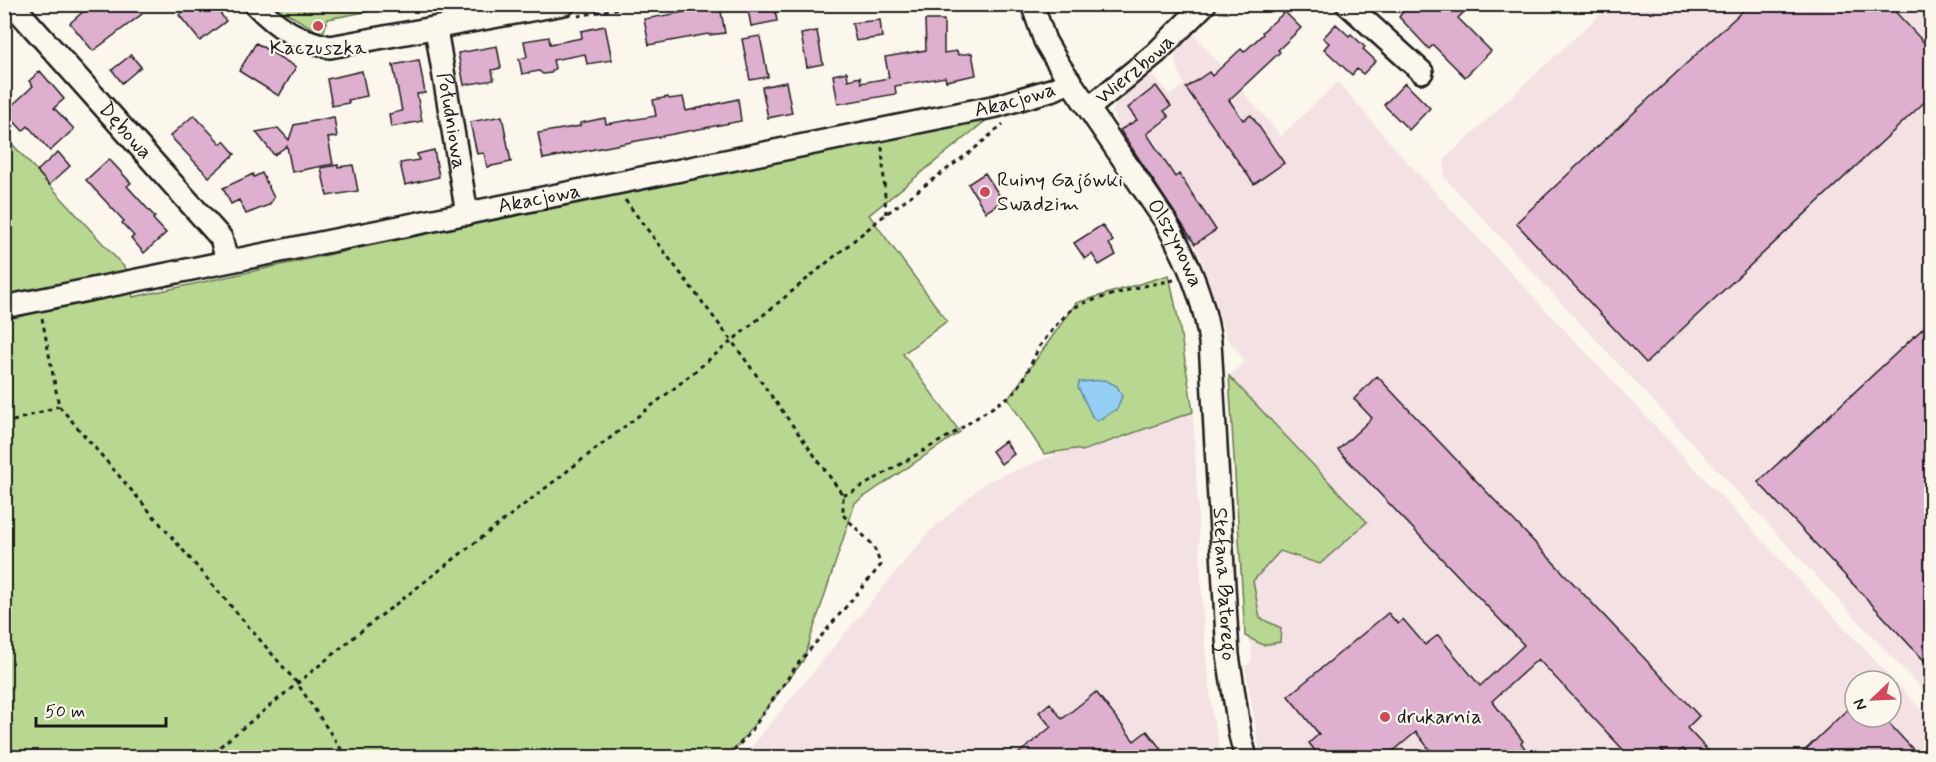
<svg xmlns="http://www.w3.org/2000/svg" width="1936" height="762" font-family="Mynerve,sans-serif">
  <rect width="100%" height="100%" fill="#fbf7ec"/>
  <filter id="ink" filterUnits="userSpaceOnUse"><feTurbulence type="fractalNoise" baseFrequency=".0167" numOctaves="2"/><feDisplacementMap in="SourceGraphic" scale="12" xChannelSelector="R" yChannelSelector="G"/><feConvolveMatrix kernelMatrix="1 2 1 2 8 2 1 2 1" color-interpolation-filters="sRGB"/></filter>
  <g filter="url(#ink)">
    <!-- built -->
    <path fill="#f3e1e3" fill-rule="evenodd" d="M1610,5H1931V699L1444,177L1445,159Z
      M1192,32L1281,136L1338,82L1406,161L1931,720V757H1261L1245,666L1252,662V645L1245,636L1229,398V376L1245,361L1227,338L1199,253L1120,130L1113,111L1117,100L1145,75L1155,78L1170,95L1184,85L1176,63L1175,50ZM1855,681H1891V717H1855Z
      M1193,412L1204,638L1213,718L1222,757L742,758L929,532L986,482L1081,445Z"/>
    <!-- green -->
    <path fill="#b8d891" stroke="#6a7a56" stroke-width="1.5" d="M377,4L381,9L328,19L323,34L277,8L274,5Z
      M999,110L869,215L947,321L903,354L960,432L855,503L803,661L729,757H5L4,135L126,269L133,297Z
      M1169,275L1179,323L1193,412L1082,451L1075,449L1044,454L1008,399L1076,303Z
      M1229,376L1367,522L1320,564L1280,551L1253,581L1260,618L1281,628L1280,642L1263,645L1245,636Z"/>
    <!-- water -->
    <path fill="#95cff5" stroke="#65879e" stroke-width="1.5" d="M1105,380L1117,386L1122,396L1117,409L1097,421L1093,418L1078,387L1079,382Z"/>
    <!-- building -->
    <path fill="#dfafcf" stroke="#1c1c1c" stroke-width="1.5" d="M92,4H134L142,14L93,51L70,23Z
      M193,4H232L220,13L226,21L200,41L179,15Z
      M747,4H774L777,21L751,26Z
      M1409,4H1472L1458,18L1491,51L1465,77L1433,45L1429,49L1399,17Z
      M1750,4H1888L1932,51V95L1646,363L1516,223Z
      M720,6L725,33L709,35L708,34L649,45L644,19Z
      M1285,12L1301,28L1278,50L1280,52L1229,100L1243,120L1251,115L1284,163L1254,184L1186,88L1209,72L1212,76L1241,49L1244,52L1263,34L1262,32Z
      M880,20L882,37L856,41L852,23Z
      M925,20H944V53L957,51L958,55L972,53L976,75L946,81L945,77L895,86L896,94L838,104L833,75L847,72L848,80L860,77L861,83L889,78L885,57L926,50Z
      M1336,24L1349,36L1351,34L1365,47L1363,49L1376,61L1363,74L1357,69L1352,75L1324,49L1329,43L1323,38Z
      M605,26L612,60L587,64L585,54L553,60L555,68L551,73L543,74L539,71L522,74L519,59L527,57L524,41L549,37L550,44L582,38L581,31Z
      M817,31L823,64L807,67L801,34Z
      M760,36L768,77L750,80L742,39Z
      M256,43L296,67L279,96L239,71Z
      M497,46L501,68L492,70L494,80L464,85L458,53Z
      M131,55L141,67L122,83L112,70Z
      M419,60L425,93L417,94L422,121L391,127L389,114L402,111L393,65Z
      M40,71L64,99L54,108L74,129L50,151L28,126L23,131L5,112L33,86L29,81Z
      M362,71L367,96L348,100L349,103L332,106L327,79Z
      M786,82L792,113L768,118L762,87Z
      M1405,83L1430,108L1409,130L1384,105Z
      M1156,86L1171,106L1164,111L1169,117L1147,134L1175,177L1179,174L1216,230L1195,244L1120,130L1137,120L1128,108Z
      M668,97L669,99L683,97L686,111L738,99L741,121L543,159L538,133L580,126V123L605,118L606,124L656,116L653,100Z
      M194,115L221,144L224,141L235,154L209,177L170,136Z
      M502,116L511,162L487,167L484,153L477,154L470,122Z
      M334,117L337,137L328,138L333,164L292,172L287,146L274,155L256,132L278,128L289,140L294,125Z
      M434,150L439,177L405,185L400,163L419,160L417,154Z
      M58,152L70,166L49,185L37,171Z
      M109,159L131,183L127,186L155,217L153,219L166,233L144,253L131,238L134,236L122,223L124,221L86,180Z
      M338,165V167L353,165L358,191L327,196L321,168Z
      M262,173L274,198L269,205L246,214L239,200L231,204L223,188L253,174L254,177Z
      M985,173L1003,201L986,212L968,184Z
      M1102,225L1113,241L1109,244L1116,255L1099,265L1092,254L1085,259L1074,243Z
      M1932,320V669L1758,482Z
      M1377,376L1699,716L1687,728L1715,758H1691L1682,749L1673,758H1669L1663,751L1655,758H1631L1538,659L1492,701L1523,741L1521,743L1532,758H1436L1416,732L1385,758H1321L1309,743L1319,734L1288,696L1388,613L1398,624L1403,619L1425,645L1438,635L1480,686L1524,645L1338,450L1372,418L1354,399Z
      M1005,441L1014,454L1001,464L992,451Z
      M1096,692L1134,741L1147,731L1168,758H1013L1051,727L1039,712L1050,703L1062,719Z
      M1855,702V717H1883L1921,758H1797Z"/>
    <g fill="none" stroke-linecap="round" stroke-linejoin="round">
      <!-- minor casing -->
      <g stroke="#1c1c1c" stroke-width="26">
        <g id="minor">
          <path id="s1" d="M12,4L221,238L227,261"/>
          <path d="M255,4C279,29 298,40 330,47L564,4"/>
          <path id="s2" d="M1032,4L1045,41L1059,65L1164,219C1187,258 1204,297 1210,342L1228,655L1240,735L1246,758"/>
          <path d="M1347,4L1422,72"/>
          <path id="s3" d="M436,29L467,214"/>
          <path id="s4" d="M1089,108L1156,53L1205,4"/>
          <path id="s5" d="M4,307L997,106L1054,89L1070,81"/>
        </g>
      </g>
      <!-- path -->
      <path stroke="#1c1c1c" stroke-width="3" stroke-dasharray="4.5 4.5" stroke-linecap="butt" d="M578,16L640,4
        M882,147L886,214
        M625,200L731,340L843,495V515L873,545L881,565L797,665L749,734L727,758
        M42,318L59,406L297,683L347,758
        M4,424L59,406
        M843,495L849,494L954,433L1014,393L1024,379L1039,347L1057,324L1073,308L1084,303L1139,287L1174,280
        M206,758L365,628L677,386L886,214L973,150L1003,124"/>
      <!-- minor -->
      <use href="#minor" stroke="#fbf7ec" stroke-width="21"/>
    </g>
  </g>
  <!-- markers -->
  <g fill="#d1495b" stroke="#fbf7ec" stroke-width="2">
    <circle cx="318" cy="26" r="6"/>
    <circle cx="985" cy="192" r="6"/>
    <circle cx="1385" cy="717" r="6"/>
  </g>
  <g text-anchor="middle" dominant-baseline="central" stroke-width="4.5" stroke-linejoin="round" paint-order="stroke">
    <!-- poi labels -->
    <g font-size="21" fill="#1c1c1c" stroke="#fbf7ec" text-anchor="start">
      <text x="318" y="48" text-anchor="middle">Kaczuszka</text>
      <text x="997" y="180">Ruiny Gajówki<tspan x="997" dy="24">Swadzim</tspan></text>
      <text x="1397" y="717">drukarnia</text>
    </g>
    <!-- street labels -->
    <g font-size="21" fill="#1c1c1c" stroke="#fbf7ec">
      <text stroke="none"><textPath href="#s4" startOffset="60">Wierzbowa</textPath></text>
      <text stroke="none"><textPath href="#s5" startOffset="1032">Akacjowa</textPath></text>
      <text stroke="none"><textPath href="#s3" startOffset="93">Południowa</textPath></text>
      <text stroke="none"><textPath href="#s1" startOffset="170">Dębowa</textPath></text>
      <text stroke="none"><textPath href="#s5" startOffset="546">Akacjowa</textPath></text>
      <text stroke="none"><textPath href="#s2" startOffset="280">Olszynowa</textPath></text>
      <text stroke="none"><textPath href="#s2" startOffset="628">Stefana Batorego</textPath></text>
    </g>
  </g>
  <!-- margin -->
  <rect width="1936" height="762" fill="none" stroke="#fbf7ec" stroke-width="24"/>
  <rect x="12" y="12" width="1912" height="738" fill="none" stroke="#1c1c1c" stroke-width="2" filter="url(#ink)"/>
  <!-- north arrow -->
  <g transform="translate(1873 699) rotate(247)"><circle r="28" fill="#fbf7ec" stroke="#a29f99" stroke-width="1.5"/>
  <path d="M0-4.5L10 22L0 15L-10 22Z" fill="#d1495b"/>
  <text y="-9" font-size="16" font-weight="bold" text-anchor="middle" fill="#1c1c1c">N</text>
  </g>
  <!-- scale -->
  <path d="M36 717v9h130v-9" fill="none" stroke="#1c1c1c" stroke-width="3"/>
  <text x="45" y="717" font-size="18" fill="#1c1c1c" stroke="#fbf7ec" stroke-width="4.5" paint-order="stroke">50 m</text>
</svg>
